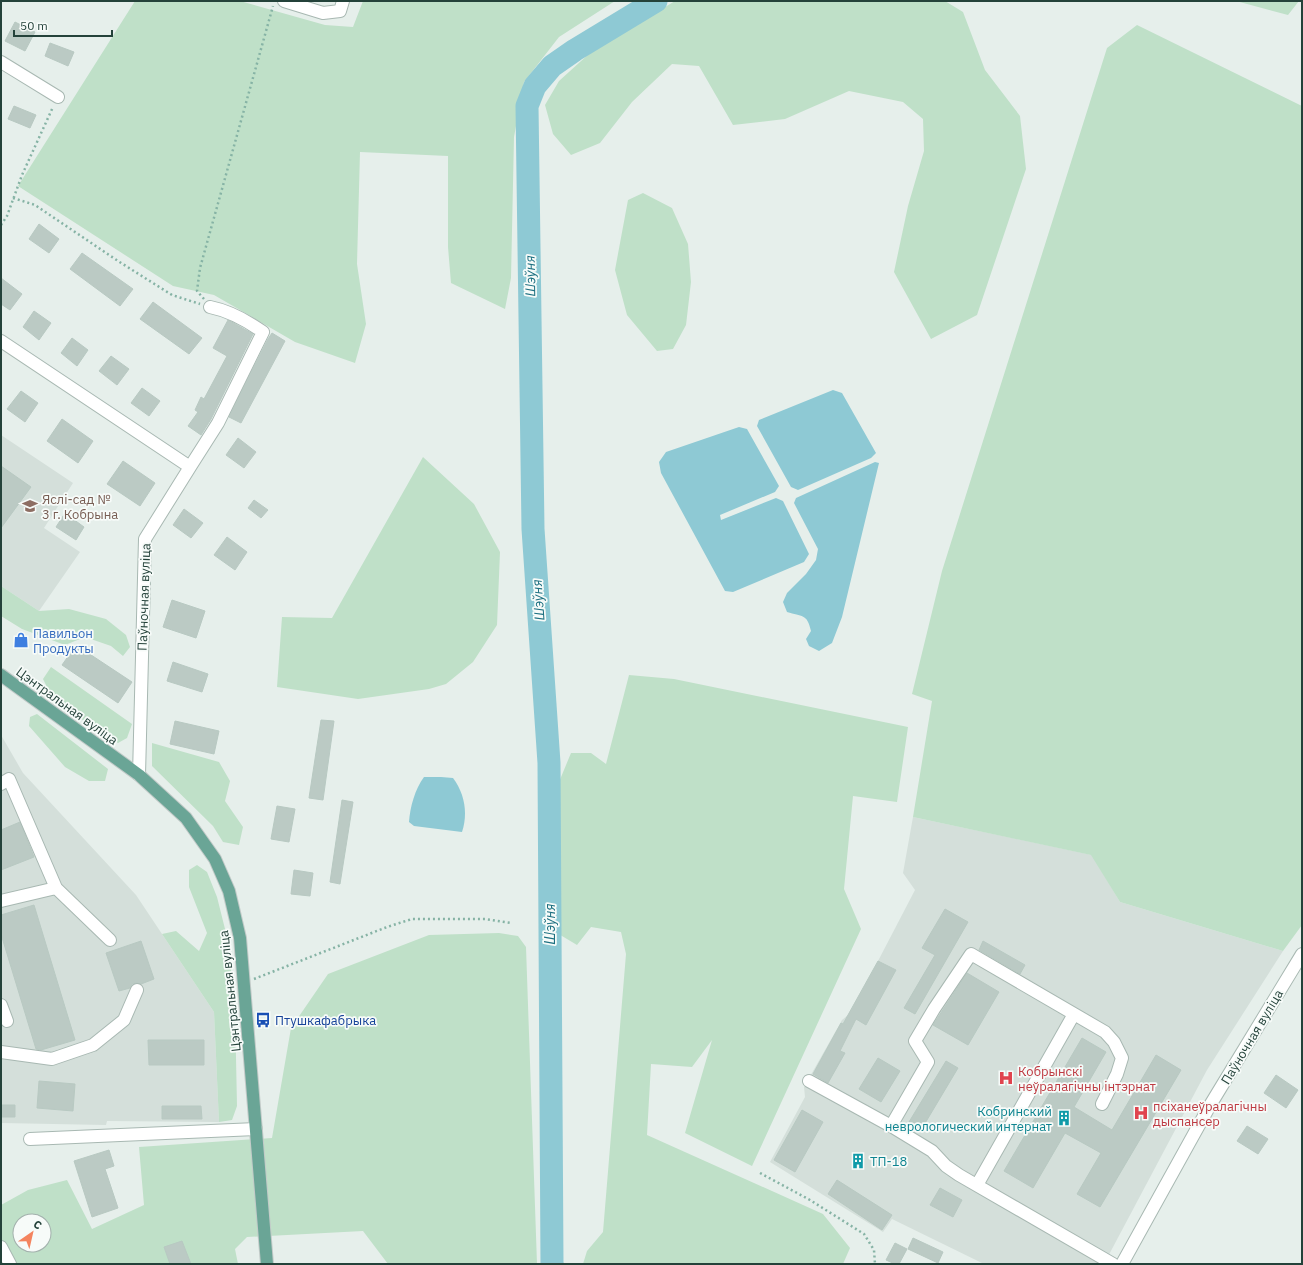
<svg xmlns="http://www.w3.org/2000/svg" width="1303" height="1265" font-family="'IBM Plex Sans',sans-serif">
  <rect width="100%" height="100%" fill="#e6efeb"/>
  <!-- built -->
  <path fill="#d4dfda" d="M1,435L73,483L44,528L80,552L39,611L1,586Z
    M1,735L23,773L136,895L214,1012L219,1122L107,1121L106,1125L1,1123Z
    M913,817L1092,855L1120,902L1283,951L1207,1070L1104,1264H984L892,1219L883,1232L770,1162L805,1097L804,1087L842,1020L848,1015L878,961L915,890L903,873Z"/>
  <!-- green -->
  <path fill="#bfe0c8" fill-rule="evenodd" d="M135,1H240L325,25L353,27L363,1H615L559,37L524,82L514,137L511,278L505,309L451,283L448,247V156L360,152L357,264L366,324L355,363L295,342L214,295L173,286L18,186Z
    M675,1H945L963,12L985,70L1020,116L1026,169L977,315L931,339L894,272L908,206L924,151L923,119L903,102L849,91L785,119L733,125L699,66L672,64L632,102L600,143L571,155L553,134L545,105L559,81L591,52Z
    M1236,1H1299L1288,15Z
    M1137,25L1302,106V925L1283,951L1120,902L1091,855L913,817L932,701L912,694L942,571L1107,48Z
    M643,193L672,208L688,244L691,282L686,325L673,349L657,351L627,315L615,270L628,200Z
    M423,457L474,504L500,552L497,625L473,662L446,684L429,689L358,699L277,687L282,617L332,618Z
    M1,586L39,611L69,609L106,619L126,635L130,647L123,656L111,646L85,637L65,645L22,629L1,616Z
    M51,667L132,724L127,738L118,743L92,728L49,691L43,679Z
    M629,675L674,679L908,727L897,802L853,796L844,889L861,929L752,1166L685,1133L712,1040L692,1067L651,1064L647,1135L823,1214L850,1248L843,1264H583L587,1251L603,1232L626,954L621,932L591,927L577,945L557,933L559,782L571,753H591L606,764Z
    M37,714L108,769L105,781H89L65,767L29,726L30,717Z
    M152,743L219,762L230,781L225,801L243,827L239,845L223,842L213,826L152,766Z
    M197,865L207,872L217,897L228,941L235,1009L237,1106L232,1120L219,1122L214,1012L162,934L176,931L199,951L207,933L189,887V870Z
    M499,933L518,936L526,947L537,1264H388L363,1231L247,1237L235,1249L238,1264H1V1205L28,1190L67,1180L92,1229L144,1205L139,1147L272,1138L291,1028L328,974L429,935ZM20,1221H44V1245H20Z"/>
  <!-- water -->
  <path fill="#8ec9d4" d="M833,390L842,393L876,453L871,458L798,490L791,487L757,426L759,420Z
    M739,427L747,429L779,486L775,492L720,515L721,520L776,498L783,501L809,554L804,562L733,592L725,591L661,473L659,462L666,452Z
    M875,462L879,463L842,617L832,643L819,651L809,646L806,639L811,631C807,613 802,617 787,612L783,602L787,593L806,574L816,560L818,549L794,503L796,498Z
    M424,777H441L453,778C465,794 468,814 462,832L414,826L409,822C410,807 415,789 424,777Z"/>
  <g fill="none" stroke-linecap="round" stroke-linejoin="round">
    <!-- stream -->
    <path stroke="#8ec9d4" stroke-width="4" d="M552,1261L562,1264"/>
    <!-- river -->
    <path stroke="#8ec9d4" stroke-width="23" d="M552,1264L549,763L533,529L527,106L535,86L552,66L575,50L656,1"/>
  </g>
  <!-- building -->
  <path fill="#bbcac4" stroke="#b8c9c2" d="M15,22L35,32L25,51L5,41Z
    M50,43L74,52L68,66L45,56Z
    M14,106L36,115L30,128L8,119Z
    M39,224L59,239L49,253L29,239Z
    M82,253L133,289L120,306L70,269Z
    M1,278L22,294L10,310L1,304Z
    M153,302L202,338L189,354L140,319Z
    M34,311L51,323L39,340L23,327Z
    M228,320L253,334L211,419L201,435L188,426L198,412L195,410L201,397L204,399L227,356L213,348Z
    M272,333L285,341L241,423L229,417L268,339Z
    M72,338L88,350L77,366L61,353Z
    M111,356L129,369L117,385L99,371Z
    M142,388L160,401L149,416L131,403Z
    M21,391L38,403L25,422L7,409Z
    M62,419L93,441L78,463L47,441Z
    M238,438L256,452L244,468L226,455Z
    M123,461L155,483L140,506L107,484Z
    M1,466L31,487L1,528Z
    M254,500L268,510L261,518L248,508Z
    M184,509L203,523L191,538L173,525Z
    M65,513L84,527L76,540L56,527Z
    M227,537L247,552L235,570L214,555Z
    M172,600L205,611L196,638L163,627Z
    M76,645L132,682L118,703L62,665Z
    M173,662L208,674L202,692L167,681Z
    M321,720L334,721L323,800L309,798Z
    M175,721L219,731L214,754L170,744Z
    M342,800L353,802L340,884L330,882Z
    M277,806L295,809L289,842L271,839Z
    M20,822L34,857L1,870V830Z
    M294,870L313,873L310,896L291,894Z
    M34,905L75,1040L41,1050L36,1049L1,934V915Z
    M945,909L968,922L915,1014L904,1008L935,955L922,948Z
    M141,941L154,979L141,984L136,983L132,984L130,988L119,991L106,953Z
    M983,941L1025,965L1020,974L979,950Z
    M878,961L896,970L866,1025L856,1019L840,1051L845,1053L828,1083L813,1074L841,1023L843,1024Z
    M967,973L999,992L968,1045L933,1025Z
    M1082,1038L1106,1052L1074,1107L1112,1130L1156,1055L1181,1070L1100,1207L1077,1194L1101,1153L1065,1133L1033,1188L1004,1171Z
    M148,1040H204V1065H149Z
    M878,1058L900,1071L881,1102L859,1089Z
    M946,1061L958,1068L921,1130L909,1122Z
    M1276,1075L1298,1090L1286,1108L1264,1093Z
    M39,1081L75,1084L73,1111L37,1108Z
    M1,1105H15V1117H1Z
    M162,1106H201L202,1119H162Z
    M802,1110L823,1122L795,1172L774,1160Z
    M1247,1126L1268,1139L1258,1154L1237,1141Z
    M109,1150L114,1166L105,1169L118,1208L92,1217L74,1161Z
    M837,1180L892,1215L882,1230L828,1194Z
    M940,1188L962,1200L953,1217L930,1205Z
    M913,1238L943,1252L938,1263L908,1249Z
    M182,1241L191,1264H170L164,1247Z
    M895,1243L907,1249L899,1264H895L886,1260Z"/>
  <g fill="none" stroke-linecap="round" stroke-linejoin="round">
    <!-- minor casing -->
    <g stroke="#a8b8b2" stroke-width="14">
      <path id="minor" d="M284,1L323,13L340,11L343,1
        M1,62L58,97
        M1,341L190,467L145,539L139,775
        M190,467L218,423L263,332C246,320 230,311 210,307
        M1,784L9,779L56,888L110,940
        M1,901L56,888
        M1,1005L7,1021
        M1,1052L52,1059L93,1045L124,1020L137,990
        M809,1081L891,1126
        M1102,1104L1117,1074L1122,1058L1114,1042L1105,1032L971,954L934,1009L915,1041L928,1062L891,1126L932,1151L946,1166L959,1175L1113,1264
        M30,1139L256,1129
        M977,1185L1074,1014
        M1,1247L10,1264
        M1122,1264L1209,1107L1302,954"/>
    </g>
    <!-- major casing -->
    <g stroke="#c2cac8" stroke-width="14">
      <path id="major" d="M1,675L139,775L186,818L215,859L229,891L240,938L267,1264"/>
    </g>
    <!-- path -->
    <path stroke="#86b3a5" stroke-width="2.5" stroke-dasharray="2 3" stroke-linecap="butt" d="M13,198L35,205L118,261L172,295L200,304
      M1,225L7,216L22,175L53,107
      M204,299L197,291L200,268L273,6
      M254,979L387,927L412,919H485L511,923
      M760,1173L810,1200L864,1234L874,1250L875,1264"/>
    <!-- minor -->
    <use href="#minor" stroke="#fff" stroke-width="12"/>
    <!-- major -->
    <use href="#major" stroke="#6aa596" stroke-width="12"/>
  </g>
  <!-- icons -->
  <defs>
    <g id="school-bare" transform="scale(1.2)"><path d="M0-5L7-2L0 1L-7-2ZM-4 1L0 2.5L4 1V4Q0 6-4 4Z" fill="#8d6e63" stroke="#f7fbf9" stroke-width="2.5" paint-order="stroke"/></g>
    <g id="shop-bare" transform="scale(1.2)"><path d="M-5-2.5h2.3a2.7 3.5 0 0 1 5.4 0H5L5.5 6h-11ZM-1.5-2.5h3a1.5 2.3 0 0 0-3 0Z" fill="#3f7fe0" stroke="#f7fbf9" stroke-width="2.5" paint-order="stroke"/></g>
    <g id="bus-bare" transform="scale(1.2)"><path d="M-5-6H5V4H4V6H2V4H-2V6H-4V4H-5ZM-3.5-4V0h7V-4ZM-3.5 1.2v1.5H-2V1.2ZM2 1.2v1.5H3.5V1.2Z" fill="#1a4fb4" stroke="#f7fbf9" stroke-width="2.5" paint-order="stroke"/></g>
    <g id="hospital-bare" transform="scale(1.2)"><path d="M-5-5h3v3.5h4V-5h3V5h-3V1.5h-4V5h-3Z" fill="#e0444e" stroke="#f7fbf9" stroke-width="2.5" paint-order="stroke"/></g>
    <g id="building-bare" transform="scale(1.2)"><path d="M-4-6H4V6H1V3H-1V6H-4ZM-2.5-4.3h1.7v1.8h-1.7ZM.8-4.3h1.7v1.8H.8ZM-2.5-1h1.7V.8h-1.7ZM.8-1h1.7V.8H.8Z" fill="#0f9aa8" stroke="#f7fbf9" stroke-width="2.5" paint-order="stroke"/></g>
  </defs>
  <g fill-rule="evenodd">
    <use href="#school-bare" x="30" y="506"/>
    <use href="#shop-bare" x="21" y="640"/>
    <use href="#bus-bare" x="263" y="1020"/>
    <use href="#hospital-bare" x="1006" y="1078"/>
    <use href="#hospital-bare" x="1141" y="1113"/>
    <use href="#building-bare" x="1064" y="1118"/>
    <use href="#building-bare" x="858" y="1161"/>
  </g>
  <g text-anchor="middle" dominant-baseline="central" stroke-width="3.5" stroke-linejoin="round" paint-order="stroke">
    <!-- education labels -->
    <g font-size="13" fill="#785e54" stroke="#f7fbf9" text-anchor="start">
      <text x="42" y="499">Яслі-сад №<tspan x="42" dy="15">3 г. Кобрына</tspan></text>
    </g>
    <!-- street labels -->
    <g font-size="13" fill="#24423a" stroke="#f7fbf9">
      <text transform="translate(144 597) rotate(-88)">Паўночная вуліца</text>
      <text transform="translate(67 706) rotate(36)">Цэнтральная вуліца</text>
      <text transform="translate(230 991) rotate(-96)">Цэнтральная вуліца</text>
      <text transform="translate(1252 1037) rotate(-59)">Паўночная вуліца</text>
    </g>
    <!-- shop labels -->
    <g font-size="13" fill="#366cbe" stroke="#f7fbf9" text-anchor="start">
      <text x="33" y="633">Павильон<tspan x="33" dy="15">Продукты</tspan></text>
    </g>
    <!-- transit labels -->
    <g font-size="13" fill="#164399" stroke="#f7fbf9" text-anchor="start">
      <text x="275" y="1020">Птушкафабрыка</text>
    </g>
    <!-- health labels -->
    <g font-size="13" fill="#be3a42" stroke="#f7fbf9" text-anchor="start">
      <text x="1018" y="1071">Кобрынскі<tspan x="1018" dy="15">неўралагічны інтэрнат</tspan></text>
      <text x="1153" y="1106">псіханеўралагічны<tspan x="1153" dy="15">дыспансер</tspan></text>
    </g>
    <!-- culture labels -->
    <g font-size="13" fill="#0d838f" stroke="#f7fbf9" text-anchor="end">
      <text x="1052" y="1111">Кобринский<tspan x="1052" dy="15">неврологический интернат</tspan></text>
      <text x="870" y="1161" text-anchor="start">ТП-18</text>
    </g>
    <!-- water labels -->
    <g font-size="14" font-style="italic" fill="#1c6f80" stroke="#f7fbf9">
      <text transform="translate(530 276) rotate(-91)">Шэўня</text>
      <text transform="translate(538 600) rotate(-94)">Шэўня</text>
      <text transform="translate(550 924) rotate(-90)">Шэўня</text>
    </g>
  </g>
  <!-- border -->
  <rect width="1303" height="1265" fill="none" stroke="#24423a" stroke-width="4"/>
  <!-- north arrow -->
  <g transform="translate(32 1233) rotate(34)"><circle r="19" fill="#f7fbf9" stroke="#a3b1ad"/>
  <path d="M0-3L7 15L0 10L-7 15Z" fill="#f4845f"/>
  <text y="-6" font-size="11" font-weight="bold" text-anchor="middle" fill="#24423a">С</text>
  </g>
  <!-- scale -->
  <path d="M14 30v6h98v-6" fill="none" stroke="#24423a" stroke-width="2"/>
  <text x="20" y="30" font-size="12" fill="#24423a" stroke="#f7fbf9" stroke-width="3" paint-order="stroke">50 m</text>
</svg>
